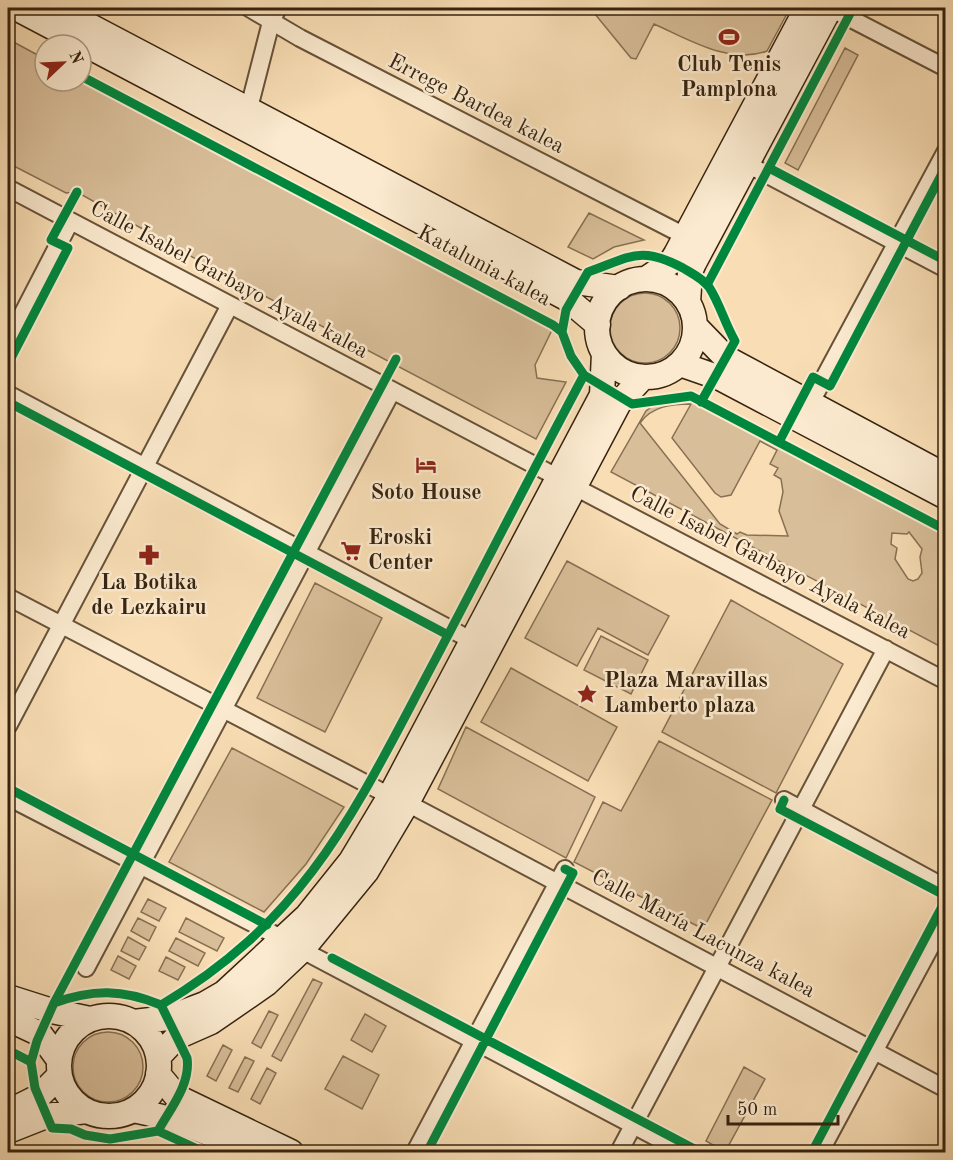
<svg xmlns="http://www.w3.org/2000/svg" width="953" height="1160" font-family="'Old Standard TT',serif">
  <rect width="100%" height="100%" fill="#f9deb5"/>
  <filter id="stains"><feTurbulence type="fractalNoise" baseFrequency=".00333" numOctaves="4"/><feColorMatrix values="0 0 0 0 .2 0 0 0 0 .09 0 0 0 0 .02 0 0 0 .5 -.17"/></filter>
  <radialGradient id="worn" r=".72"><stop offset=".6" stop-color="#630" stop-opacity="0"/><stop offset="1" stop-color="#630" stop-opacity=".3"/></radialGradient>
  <!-- green -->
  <path fill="#d8be99" stroke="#877054" stroke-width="1.5" fill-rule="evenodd" d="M590,8H790L767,51C729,65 688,39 654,24L636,59L631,58Z
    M8,39L45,59V81H81V78L540,321L552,330L535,365L537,378L566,382L536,439L219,272L77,192L66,193L8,163Z
    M845,48L858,55L798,170L785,163Z
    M589,213L644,240L614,247L593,259L568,247Z
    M610 328a35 35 0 1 1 70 0a35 35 0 1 1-70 0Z
    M689,399L945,533V649L611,472L646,411L655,404ZM691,404L672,438L715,493L721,497L731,495L760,441L777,450L770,464L778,468L774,475L781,479L783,492L779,511L788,536L747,535L740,532L737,534L720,524L640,423C652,406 672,404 691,404ZM909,532L922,549L920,557L922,573L918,579L913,581L908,579L895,559L897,548L891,544L892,533L907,534Z
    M567,561L669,616L648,655L598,628L577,666L525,638Z
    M315,583L382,618L325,732L257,698Z
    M731,600L843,664L776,793L662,732Z
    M601,636L648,660L631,694L584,670Z
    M511,668L617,727L588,781L481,722Z
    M466,727L595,797L566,858L438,789Z
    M659,741L772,800L703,929L574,862L603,802L621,811Z
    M232,748L344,807L306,864L264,912L169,862Z
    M148,899L166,908L159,921L141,912Z
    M138,918L156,927L149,941L131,931Z
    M186,918L224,938L217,951L179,932Z
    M128,937L146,947L139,960L121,951Z
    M176,938L205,953L198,966L169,951Z
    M118,956L136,966L129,979L111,970Z
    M166,957L185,967L178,980L159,971Z
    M313,979L322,983L281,1061L272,1056Z
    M269,1011L278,1015L261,1048L252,1043Z
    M365,1014L386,1026L372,1052L351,1040Z
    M73 1067a35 35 0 1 1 70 0a35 35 0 1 1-70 0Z
    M223,1045L232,1050L216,1081L207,1076Z
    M343,1056L379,1075L362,1109L325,1089Z
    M245,1057L254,1061L238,1092L229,1088Z
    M744,1067L765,1079L725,1152L706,1141Z
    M267,1068L276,1073L260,1104L251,1099Z"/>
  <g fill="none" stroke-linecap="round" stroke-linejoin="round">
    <!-- street casing -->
    <g stroke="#675239" stroke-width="20">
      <path id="street" d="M249,8L300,38L685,236
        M830,8L946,68
        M249,108L271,22L278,8
        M747,164L946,269
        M8,188L557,477
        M8,342L70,222
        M8,394L471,640
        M810,404L946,151
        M573,486L946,681
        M8,597L390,796
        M8,726L230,305
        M8,797L283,939
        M784,800L946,888
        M407,803L946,1089
        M302,950L684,1152
        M86,968L392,391
        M415,1152L565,869
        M619,1152L886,649
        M820,1152L946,918"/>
    </g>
    <!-- secondary casing -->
    <g stroke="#362310" stroke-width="27">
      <path id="secondary" d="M16,8L566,298L598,325
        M56,8L576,282L619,288
        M646,279L671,262L676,254L807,8
        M597 328a49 49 0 1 1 98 0a49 49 0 1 1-98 0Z
        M688,303L690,272L694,263L830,8
        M695,326L726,358L946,476
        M680,364L720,378L946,497
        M8,997L52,1011L90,1019
        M59 1066a50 50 0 1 1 100 0a50 50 0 1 1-100 0Z
        M8,1019L40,1034L59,1060
        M134,1022L168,1018L205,1004L224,993L307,916L351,861L390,796L602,395L604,353
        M158,1057L177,1037L211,1022L266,984L302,950L366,872L407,803L619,403L643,377
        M158,1074L177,1097L291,1152
        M133,1110C174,1118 212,1133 249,1152
        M8,1112L38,1097L59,1076
        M8,1131L46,1116L86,1111"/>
    </g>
    <!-- street -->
    <use href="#street" stroke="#fbeacf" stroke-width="16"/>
    <!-- secondary -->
    <use href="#secondary" stroke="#fbeacf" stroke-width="24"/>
    <!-- cycleway casing -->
    <g stroke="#fbeacf" stroke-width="13">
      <path id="cycleway" d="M81,76L553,325L562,332L571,356L584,375L632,404L691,396L946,530
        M769,168L946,261
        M707,285L853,8
        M562,332L566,310L588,272C631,257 640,245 683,268C693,274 702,278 709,287C720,304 725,324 735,341L701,402
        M8,364L68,248L51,240L77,192
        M8,402L448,635
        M779,442L813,377L830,386L946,166
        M8,788L267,925
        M784,800L780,809L946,896
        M332,958L700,1152
        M54,1003L396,359
        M8,1050L31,1062L35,1088L52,1128L71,1129L85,1135L110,1139L158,1131L204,1152
        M31,1062L37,1041L54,1003C92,989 123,989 161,1005C310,917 357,806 435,660C485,565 533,470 584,375
        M158,1131C170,1109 191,1084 187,1058L161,1005
        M427,1152L573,873L565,869
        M812,1152L946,899"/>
    </g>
    <!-- cycleway -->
    <use href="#cycleway" stroke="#00873e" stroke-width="9"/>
  </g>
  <!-- icons -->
  <defs>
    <g id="stadium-bare" transform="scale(1.62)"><path d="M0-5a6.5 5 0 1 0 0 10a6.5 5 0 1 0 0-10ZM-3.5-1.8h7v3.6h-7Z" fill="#8f2418" stroke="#fbeacf" stroke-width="2.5" paint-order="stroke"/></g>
    <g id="hotel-bare" transform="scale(1.62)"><path d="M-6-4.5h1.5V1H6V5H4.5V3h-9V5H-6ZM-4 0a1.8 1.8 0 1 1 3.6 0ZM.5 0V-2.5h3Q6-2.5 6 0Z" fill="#8f2418" stroke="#fbeacf" stroke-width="2.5" paint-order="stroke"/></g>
    <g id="supermarket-bare" transform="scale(1.62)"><path d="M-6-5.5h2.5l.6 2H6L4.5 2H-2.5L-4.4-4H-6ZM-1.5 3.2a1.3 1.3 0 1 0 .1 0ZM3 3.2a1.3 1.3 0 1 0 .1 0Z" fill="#8f2418" stroke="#fbeacf" stroke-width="2.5" paint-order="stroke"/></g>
    <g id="pharmacy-bare" transform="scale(1.62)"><path d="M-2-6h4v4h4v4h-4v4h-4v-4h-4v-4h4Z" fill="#8f2418" stroke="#fbeacf" stroke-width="2.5" paint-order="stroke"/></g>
    <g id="sight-bare" transform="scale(1.62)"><path d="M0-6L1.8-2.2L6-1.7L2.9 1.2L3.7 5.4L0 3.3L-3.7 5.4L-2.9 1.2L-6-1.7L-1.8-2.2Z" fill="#8f2418" stroke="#fbeacf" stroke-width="2.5" paint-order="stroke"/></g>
  </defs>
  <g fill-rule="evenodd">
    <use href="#stadium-bare" x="729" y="37"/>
    <use href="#hotel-bare" x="426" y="465"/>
    <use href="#supermarket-bare" x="351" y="551"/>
    <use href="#pharmacy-bare" x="149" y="555"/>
    <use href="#sight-bare" x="587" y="694"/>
  </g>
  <g text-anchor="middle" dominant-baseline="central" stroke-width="5" stroke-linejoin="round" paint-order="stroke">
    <!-- poi labels -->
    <g font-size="22" font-weight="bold" fill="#362310" stroke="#fbeacf">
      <text x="729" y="65">Club Tenis<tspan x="729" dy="25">Pamplona</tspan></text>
      <text x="426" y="493">Soto House</text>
      <text x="368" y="538" text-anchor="start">Eroski<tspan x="368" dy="25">Center</tspan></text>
      <text x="149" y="583">La Botika<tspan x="149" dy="25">de Lezkairu</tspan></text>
      <text x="604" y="681" text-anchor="start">Plaza Maravillas<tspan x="604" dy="25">Lamberto plaza</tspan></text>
    </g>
    <!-- street labels -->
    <g font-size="22" fill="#362310" stroke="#fbeacf">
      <text transform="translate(476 104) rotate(27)">Errege Bardea kalea</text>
      <text transform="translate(484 266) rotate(28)">Katalunia kalea</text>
      <text transform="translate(229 280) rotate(28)">Calle Isabel Garbayo Ayala kalea</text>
      <text transform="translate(770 563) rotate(27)">Calle Isabel Garbayo Ayala kalea</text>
      <text transform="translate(703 934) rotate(28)">Calle María Lacunza kalea</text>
    </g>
  </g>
  <!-- margin -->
  <rect width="953" height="1160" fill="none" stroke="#f9deb5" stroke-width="30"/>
  <rect x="9" y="9" width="935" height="1142" fill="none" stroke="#362310" stroke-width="3"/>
  <rect x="15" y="15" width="923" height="1130" fill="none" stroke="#362310" stroke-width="1.5"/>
  <!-- north arrow -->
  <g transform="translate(63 63) rotate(67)"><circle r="28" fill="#fbeacf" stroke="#ac9a83" stroke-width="1.5"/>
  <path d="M0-4.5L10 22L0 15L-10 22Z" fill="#8f2418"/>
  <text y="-9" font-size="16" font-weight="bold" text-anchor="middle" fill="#362310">N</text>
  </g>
  <!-- scale -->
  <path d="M728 1115v9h110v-9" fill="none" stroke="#362310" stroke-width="3"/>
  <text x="737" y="1115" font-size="18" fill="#362310" stroke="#fbeacf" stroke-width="4.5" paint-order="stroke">50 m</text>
  <rect width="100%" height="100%" filter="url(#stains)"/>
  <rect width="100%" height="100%" fill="url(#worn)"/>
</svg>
